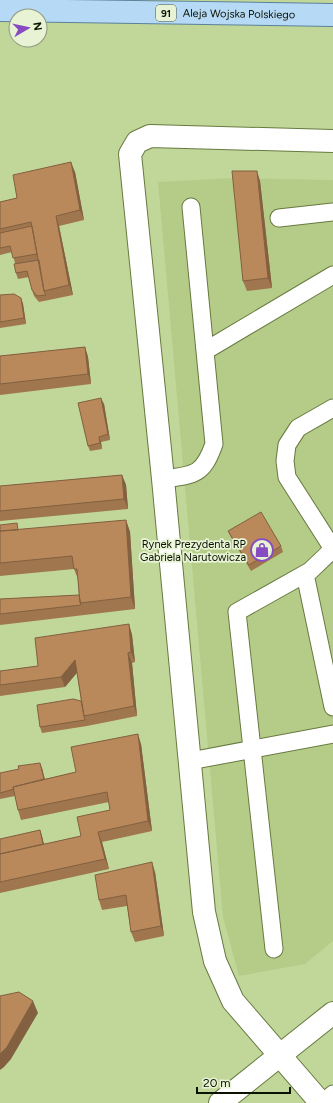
<svg xmlns="http://www.w3.org/2000/svg" width="333" height="1103" font-family="Figtree,sans-serif">
  <rect width="100%" height="100%" fill="#c1d799"/>
  <!-- built -->
  <path fill="#b4cc87" d="M234,178L333,180V941L305,964L239,976L223,917L158,182Z"/>
  <g fill="none" stroke-linecap="round" stroke-linejoin="round">
    <!-- service casing -->
    <g stroke="#677a40" stroke-width="19">
      <path id="service" d="M279,218L333,212
        M205,351L333,275
        M333,408L298,428L287,445L285,461L287,477L333,549
        M163,479C195,475 203,475 214,444L191,207
        M305,574L333,707
        M190,761L333,734
        M274,949L237,612L310,571L333,549
        M323,1103L333,1094"/>
    </g>
    <!-- minor casing -->
    <g stroke="#677a40" stroke-width="24">
      <path id="minor" d="M321,1103L233,1001L215,961L204,912L163,479L130,154L137,142L150,136L333,141"/>
    </g>
    <!-- tertiary casing -->
    <g stroke="#677a40" stroke-width="24">
      <path id="tertiary" d="M220,1103L333,1013"/>
    </g>
    <!-- primary casing -->
    <g stroke="#5b829b" stroke-width="24">
      <g id="primary">
        <path id="s1" d="M0,10L333,15"/>
      </g>
    </g>
    <!-- service -->
    <use href="#service" stroke="#fff" stroke-width="17"/>
    <!-- minor -->
    <use href="#minor" stroke="#fff" stroke-width="22"/>
    <!-- tertiary -->
    <use href="#tertiary" stroke="#fff" stroke-width="22"/>
    <!-- primary -->
    <use href="#primary" stroke="#b6d9f5" stroke-width="22"/>
  </g>
  <!-- wall -->
  <path fill="#9f764e" d="M75,172L84,220L59,226L73,295L39,302L34,296L32,290L29,277L18,279L16,273L15,263L12,252L0,255V202L17,198Z
    M260,181L272,288L247,291L243,281Z
    M0,295L21,298L23,304L26,324L0,328Z
    M85,347L88,357L91,384L0,395V356Z
    M104,404L110,440L101,442L102,449L90,451L88,446Z
    M122,475L126,485L128,509L0,521V486Z
    M126,520L130,532L135,609L0,625V599L79,595L78,579L74,569L0,576V525L20,530Z
    M228,531L281,546L283,552L251,571L231,537Z
    M129,624L132,635L135,662L132,663L137,716L87,726L42,733L40,727L81,701L77,673L65,687L0,696V671L38,666Z
    M141,744L152,831L102,842L109,869L0,893V839L40,830L44,844L81,836L110,810L109,802L21,820L18,810L15,796L0,799V773L42,768L45,779L76,772Z
    M155,872L164,936L135,942L131,932L127,906L102,910L99,900Z"/>
  <!-- shaded-wall -->
  <path fill="#826040" d="M71,162L75,172L84,220L80,210Z
    M257,171L260,181L272,288L268,278Z
    M56,216L59,226L73,295L69,285Z
    M21,298L23,304L26,324L24,318Z
    M85,347L88,357L91,384L88,374Z
    M101,398L104,404L110,440L108,434Z
    M99,437L101,442L102,449L100,443Z
    M122,475L126,485L128,509L124,499Z
    M126,520L130,532L135,609L131,597Z
    M129,624L132,635L135,662L131,652Z
    M128,653L132,663L137,716L134,706Z
    M75,660L79,670L65,687L61,677Z
    M138,734L141,744L152,831L148,821Z
    M40,763L42,768L46,788L44,782Z
    M40,830L42,836L46,854L44,849Z
    M98,832L102,842L109,869L105,859Z
    M152,862L155,872L164,936L161,926Z
    M33,1001L38,1013L11,1059L4,1067L0,1070V1054Z"/>
  <!-- building -->
  <path fill="#b9895b" stroke="#826040" d="M71,162L80,210L56,216L69,285L44,291L31,222L0,229V202L17,198L13,175Z
    M232,171H257L268,278L243,281Z
    M32,226L37,254L13,258L10,246L0,248V233Z
    M39,260L44,291L46,295L37,296L32,290L27,271L16,273L14,264Z
    M14,294L21,298L24,318L0,322V295Z
    M85,347L88,374L0,384V356Z
    M101,398L108,434L99,437L100,443L88,446L78,403Z
    M122,475L124,499L0,511V486Z
    M261,512L281,546L249,565L228,531Z
    M126,520L131,597L80,603L77,569H74L72,556L0,563V531Z
    M17,523L18,530L0,531V525Z
    M79,595L81,605L0,614V599Z
    M129,624L131,652L128,653L134,706L84,716L75,660L61,677L0,685V671L38,666L35,638Z
    M73,699L81,701L84,716L85,720L40,727L37,705Z
    M138,734L148,821L98,832L105,859L0,882V854L81,836L77,817L110,810L107,792L18,810L13,787L76,772L71,747Z
    M40,763L44,779L13,787L14,789L0,793V773L19,769L18,766Z
    M40,830L43,844L0,854V839Z
    M152,862L161,926L131,932L126,895L99,900L95,875Z
    M19,992L33,1001L7,1047L0,1054V996Z"/>
  <!-- icons -->
  <defs>
    <g id="shop-ring" transform="scale(1.15)"><circle r="9.5" fill="#e7f3d4" stroke="#864bc1" stroke-width="1.5"/><path d="M-5-2.5h2.3a2.7 3.5 0 0 1 5.4 0H5L5.5 6h-11ZM-1.5-2.5h3a1.5 2.3 0 0 0-3 0Z" fill="#864bc1"/></g>
  </defs>
  <g fill-rule="evenodd">
    <use href="#shop-ring" x="262" y="550"/>
  </g>
  <g text-anchor="middle" dominant-baseline="central" stroke-width="3.5" stroke-linejoin="round" paint-order="stroke">
    <!-- shield labels -->
    <rect fill="#e7f3d4" stroke="#4d5640" stroke-width="1" x="156" y="5" width="20" height="16" rx="3"/>
    <g font-size="10" font-weight="bold" fill="#0b1200">
      <text x="166" y="13">91</text>
    </g>
    <!-- street labels -->
    <g font-size="11" fill="#0b1200" stroke="#e7f3d4">
      <text stroke="none"><textPath href="#s1" startOffset="239">Aleja Wojska Polskiego</textPath></text>
    </g>
    <!-- poi labels -->
    <g font-size="11" fill="#0b1200" stroke="#e7f3d4" text-anchor="end">
      <text x="246" y="544">Rynek Prezydenta RP<tspan x="246" dy="13">Gabriela Narutowicza</tspan></text>
    </g>
  </g>
  <!-- north arrow -->
  <g transform="translate(28 28) rotate(81)"><circle r="19" fill="#e7f3d4" stroke="#8f997f"/>
  <path d="M0-3L7 15L0 10L-7 15Z" fill="#864bc1"/>
  <text y="-6" font-size="11" font-weight="bold" text-anchor="middle" fill="#0b1200">N</text>
  </g>
  <!-- scale -->
  <path d="M197 1087v6h93v-6" fill="none" stroke="#0b1200" stroke-width="2"/>
  <text x="203" y="1087" font-size="12" fill="#0b1200" stroke="#e7f3d4" stroke-width="3" paint-order="stroke">20 m</text>
</svg>
